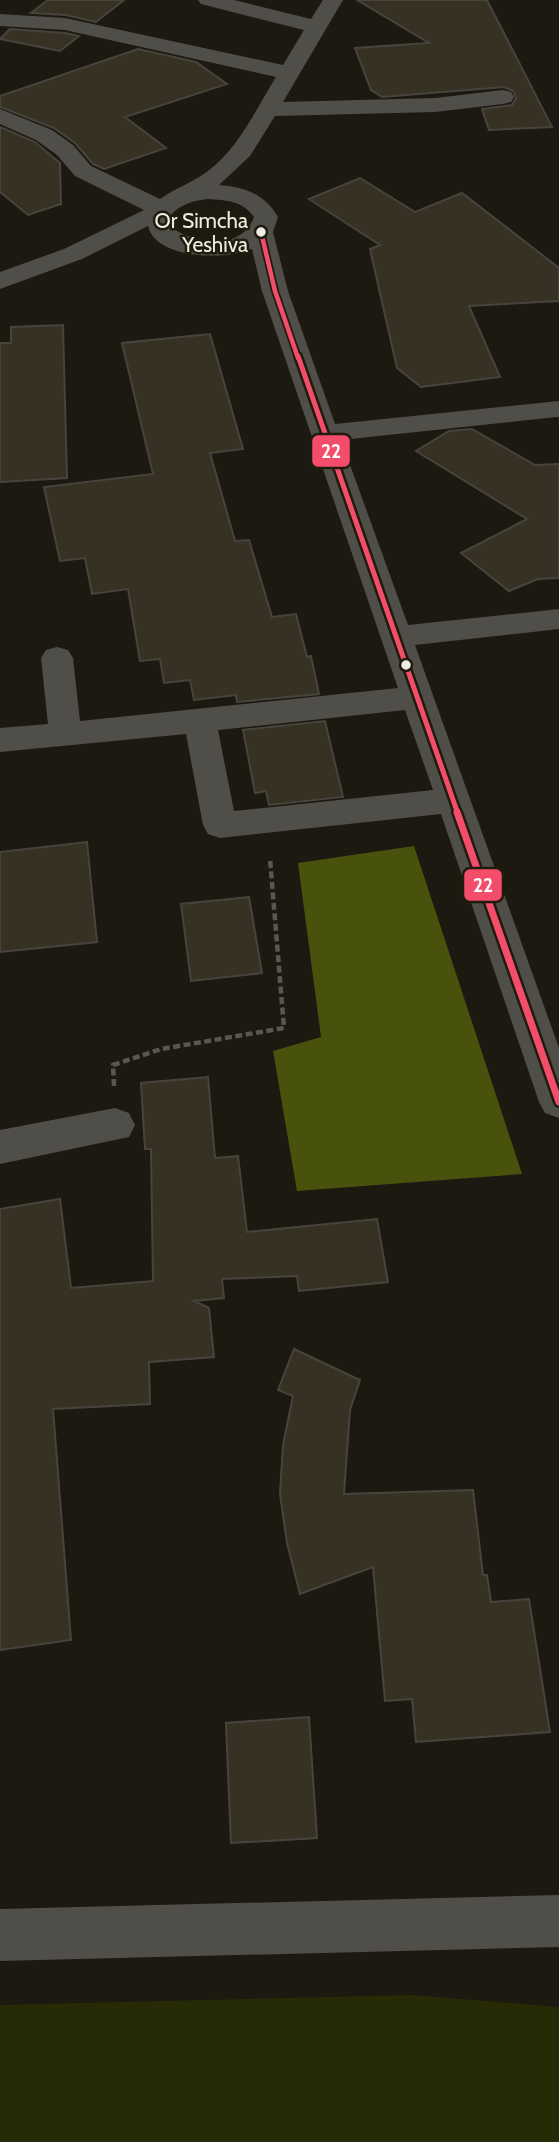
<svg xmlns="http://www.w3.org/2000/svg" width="559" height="2142" font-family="Cabin,sans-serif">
  <rect width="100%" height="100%" fill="#1c1911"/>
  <!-- green -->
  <path fill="#262b05" d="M413,1995L559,2007V2142H0V2005Z"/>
  <!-- forest -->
  <path fill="#49520d" d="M414,846L522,1174L297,1191L273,1051L321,1037L298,863Z"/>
  <!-- building -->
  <path fill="#363123" stroke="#47443e" stroke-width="2" d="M48,0H124L96,22L66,15L31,13Z
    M357,0H487L552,127L489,130L482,109L512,105L516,98L513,91L504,87L382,97L371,90L355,48L429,43Z
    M10,29L65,33L79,36L60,51L0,39Z
    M138,49L196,62L227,84L125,117L166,148L104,169L93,164L75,143L54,128L0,107V96Z
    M0,127L35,142L60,163L61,204L28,215L0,192Z
    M360,178L415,212L462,193L559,268V301L469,306L500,377L421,387L397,368L370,249L380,245L309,199Z
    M63,325L67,478L0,482V343H11V327Z
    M210,334L243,449L210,453L235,541L249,540L272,617L296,614L307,657L311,656L319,694L237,702L236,695L194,700L190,680L164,683L160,659L140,661L128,589L92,594L85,558L60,561L44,487L153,474L122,343Z
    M472,429L535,465L559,464V578L538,579L509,591L461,553L527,519L416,451L449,431Z
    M325,721L343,797L269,805L266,791L255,793L243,730Z
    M87,842L97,942L0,952V852Z
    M249,897L262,973L191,981L181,904Z
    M208,1077L215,1158L238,1156L247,1232L377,1219L388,1282L299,1291L297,1276L222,1279L224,1298L194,1301L209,1308L214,1357L149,1362L150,1404L53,1409L71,1640L0,1650V1209L60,1199L71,1288L153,1281L151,1149H145L141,1083Z
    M294,1349L360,1380L350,1410L344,1494L473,1490L483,1575H487L491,1602L529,1599L550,1732L416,1742L412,1699L385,1701L373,1567L300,1594L287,1543L280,1494L283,1445L293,1396L278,1390Z
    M309,1717L317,1838L231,1843L226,1723Z"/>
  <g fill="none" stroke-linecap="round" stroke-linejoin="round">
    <!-- path -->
    <path stroke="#595752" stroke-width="4.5" stroke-dasharray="7 3.5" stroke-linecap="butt" d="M114,1086L113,1065L161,1049L284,1028L270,859"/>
    <!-- minor -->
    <path fill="#504e48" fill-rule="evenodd" d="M198,0H234L311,19L323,0H343L283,102L435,98L503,90L511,92L514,97L511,102L503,104L435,112L275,116L250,156L219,185C245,187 265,194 278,217L273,232L288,291L335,424L559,401V417H556L341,440L408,625L559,609V629L415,645L559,1048V1118L545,1113L539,1102L441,814L220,838L208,834L203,825L186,734L0,752V728L48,724L41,658L46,650L57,647L68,650L73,658L80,721L398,688L262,291L252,249C227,260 156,260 148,226L82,259L0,289V272L64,249L144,210L75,176L57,155L36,140L0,124V109L52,130L73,145L91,166L160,199C175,188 192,183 208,171C239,148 256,109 276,77L65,30L0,26V14L65,18L283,65L304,30L201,4ZM208,199C226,200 243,201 254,217C242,250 198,245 174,229L170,216C180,204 193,201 208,199ZM405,710L433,790L234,811L218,730Z
      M115,1108L129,1113L135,1125L129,1137L0,1164V1130Z
      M559,1895V1947L0,1961V1909Z"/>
    <!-- bus-1-far2 casing -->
    <g stroke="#201c0d" stroke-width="8">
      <path id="bus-1-far2" d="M261,232L275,291L298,358"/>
    </g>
    <!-- bus-1-far1 casing -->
    <g stroke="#201c0d" stroke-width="10">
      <path id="bus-1-far1" d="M298,356L458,814"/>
    </g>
    <!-- bus-1 casing -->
    <g stroke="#201c0d" stroke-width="12">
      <path id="bus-1" d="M457,812L559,1102"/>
    </g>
    <!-- bus-1-far2 -->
    <use href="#bus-1-far2" stroke="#f44d6c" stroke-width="4.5"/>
    <!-- bus-1-far1 -->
    <use href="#bus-1-far1" stroke="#f44d6c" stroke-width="5"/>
    <!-- bus-1 -->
    <use href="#bus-1" stroke="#f44d6c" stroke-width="7"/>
  </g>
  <!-- markers -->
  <g fill="#f0ede4" stroke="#201c0d" stroke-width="2.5">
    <circle cx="261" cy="232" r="6"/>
    <circle cx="406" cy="665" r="6"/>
  </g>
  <g text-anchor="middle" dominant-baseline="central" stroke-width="5" stroke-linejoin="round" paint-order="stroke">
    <!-- far-bus labels -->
    <g font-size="21" fill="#f0ede4" stroke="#201c0d" text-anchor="end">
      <text x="248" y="220">Or Simcha<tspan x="248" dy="24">Yeshiva</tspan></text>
    </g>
  </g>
  <g stroke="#201c0d" stroke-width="2.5">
    <rect x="311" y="434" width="40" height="34" rx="7" fill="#f44d6c"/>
    <rect x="463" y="868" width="40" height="34" rx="7" fill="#f44d6c"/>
  </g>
  <g font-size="19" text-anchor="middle" font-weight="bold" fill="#fff">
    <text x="331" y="458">22</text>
    <text x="483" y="892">22</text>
  </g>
</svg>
